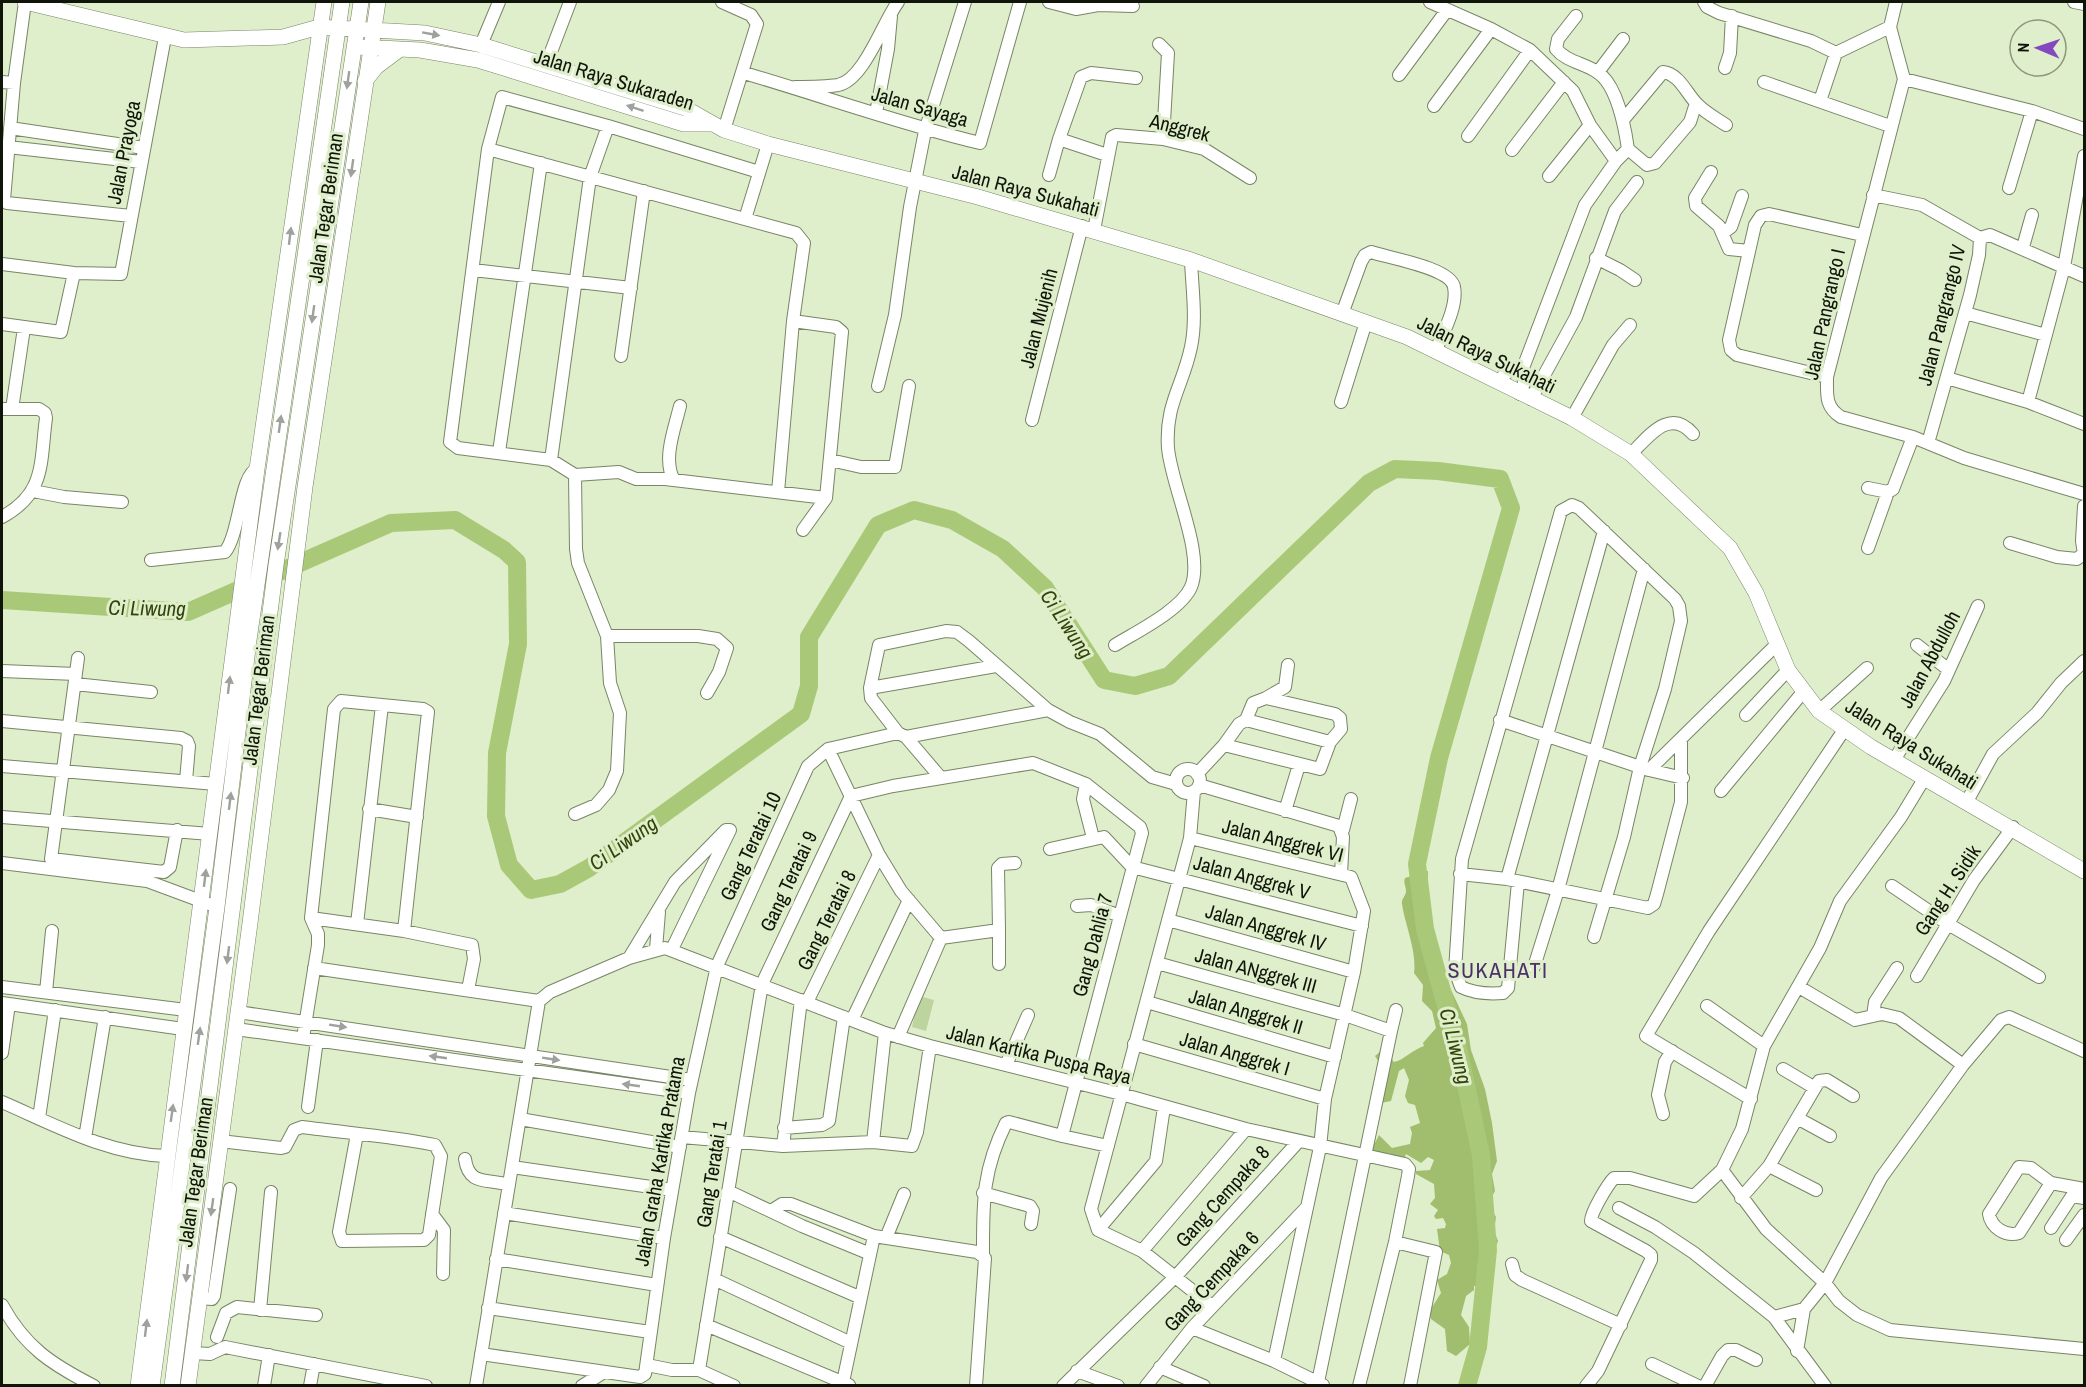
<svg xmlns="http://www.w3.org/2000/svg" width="2086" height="1387" font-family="'Archivo Narrow',sans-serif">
  <rect width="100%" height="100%" fill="#dfeecb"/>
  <!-- green -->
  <path fill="#bed49e" d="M919,996L934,1000L926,1031L912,1027Z"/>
  <!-- forest -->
  <path fill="#a0be6e" d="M1428,871L1427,903L1431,931L1444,975L1467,1024L1471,1050L1485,1089L1492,1123L1497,1161L1492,1174L1495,1191L1488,1204L1496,1217L1494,1231L1498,1241L1493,1254L1492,1277L1486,1286H1474V1290L1466,1296L1461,1315L1469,1327L1470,1344L1456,1356L1447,1351L1445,1329L1431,1319L1429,1312L1441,1293L1437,1280L1447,1274L1451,1263L1449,1255L1440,1251L1437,1229L1445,1228L1446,1224L1443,1218L1436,1219L1434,1216L1438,1210L1430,1204L1435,1198L1434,1184L1416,1174V1171L1430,1170L1434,1160L1428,1157L1421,1163L1406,1154L1404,1160L1388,1153L1383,1157L1372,1149L1379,1135L1392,1148L1410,1144L1412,1133L1410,1127L1420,1123L1415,1105L1408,1103L1405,1096L1409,1080L1404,1068L1399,1071L1391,1101L1381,1103L1383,1068L1375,1056L1381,1051L1388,1054L1394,1062C1404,1060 1412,1050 1424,1046L1423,1043L1436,1028L1432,1011L1422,1001L1423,985L1414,973C1417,951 1405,925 1402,904C1401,899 1406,896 1406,891C1406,885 1403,884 1405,878Z"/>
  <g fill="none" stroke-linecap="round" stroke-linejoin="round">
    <!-- river -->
    <path stroke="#aac978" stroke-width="18" d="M2,600L188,612L391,523L455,520L504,550L517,562L518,644L497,753L496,816L509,865L531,890L560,884L589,868L801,714L809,686V637L878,525L914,510L952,520L1003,549L1045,588L1104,680L1135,686L1169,676L1369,483L1395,469L1438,471L1500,479L1511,508L1439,758L1417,864L1425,929L1459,1053L1481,1155L1488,1250L1478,1347L1467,1386"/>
    <!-- minor casing -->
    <g stroke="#788566" stroke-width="14">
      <path id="minor" d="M25,2L14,83L4,200L7,203L131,216
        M722,2L751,15L757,24L724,130
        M1049,2L1076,9L1098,5L1133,6
        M1430,2L1491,29L1530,50L1573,91L1590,125L1616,161
        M1704,2L1707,7L1719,13L1811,41L1836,53L1890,27
        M1896,2L1890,27L1904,79L1827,377C1827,395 1825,407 1841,417L1913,437L1964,458L2084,494
        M2074,2L2084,4
        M1159,44L1168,53L1163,139
        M481,45L499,2
        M546,65L570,2
        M1725,68L1730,53L1732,16
        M1598,72L1623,39
        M744,73C823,96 900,124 980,143L1020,2
        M1399,75L1447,10
        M1904,79L2032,111L2084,129
        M2,82L14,83
        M1764,82L1890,126
        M795,87C808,87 825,87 838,85C864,80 883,22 898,2
        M1820,101L1836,53
        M1434,106L1491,29
        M876,113L888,49L891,16
        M1623,120L1663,72C1680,74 1687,95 1698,105C1706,113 1717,119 1726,125
        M10,128L144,148
        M1468,136L1530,50
        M1059,139L1081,77L1091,73L1136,78
        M8,147L141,162
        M488,149L796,233L804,243L793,321L778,492
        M1628,149L1647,165L1655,163L1690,122L1696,103
        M1512,150L1564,82
        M759,172L608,126L502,97L488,149L450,442L458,448L551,460L575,475L619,472L636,479H665L826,498L842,332L836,327L793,321
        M1711,172L1695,198L1696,206L1719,226L1729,249L1749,251
        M1049,175L1059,139L1107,155
        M1549,176L1590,125
        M2009,188L2032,111
        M1873,195L1922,205L1980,238
        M745,219L768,144
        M1094,230L1112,137L1116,135L1163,139L1204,149L1250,178
        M1723,233L1731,227L1742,196
        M1980,238L1990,235L2084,276
        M2023,247L2032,215
        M1596,258L1620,270L1635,280
        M2,264L74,273L121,274L165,37
        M473,270L631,288
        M1965,313L2046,335
        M1342,314L1361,262L1365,255L1371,252C1389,258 1451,268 1454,287C1458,306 1443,333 1436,350
        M2,324L61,332L74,273
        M621,356L644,191
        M1523,368L1585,205L1616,161L1628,149C1625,128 1617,84 1597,72C1584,63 1567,62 1556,49L1558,39L1576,16
        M1827,377L1737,355L1731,350L1729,340L1755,225L1761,216L1769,214L1862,235
        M1947,378L2028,402L2084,424
        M1497,382L1512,368H1523L1524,383L1520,394
        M878,386L895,315L910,207L925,131L965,2
        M1531,399L1576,317L1615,211L1637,182
        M1341,402L1366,322
        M2028,402L2064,267L2084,156
        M2,409H39L45,413L46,418C40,463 46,493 2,517
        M12,409L24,328
        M1572,418L1613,345L1630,325
        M1032,420L1082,226
        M1928,443L1970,295L1979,255L1980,238
        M499,452L541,163
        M1631,454C1649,436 1670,407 1693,434
        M551,460L590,177L608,126
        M830,460L861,467H895L909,386
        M674,480C662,460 675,427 680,406
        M1868,488L1888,492L1893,489L1913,437
        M33,491L64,497L122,502
        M2084,506L2082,541L2084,554
        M803,530L826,498
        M2010,543L2057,557L2077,559L2084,553
        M1868,548L1888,492
        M151,560L225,552C240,533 240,475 257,469
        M607,636H698L717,639L727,648L719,672L707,693
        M1115,645C1136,632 1181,610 1191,587C1205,554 1171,485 1168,448C1165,404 1183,386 1191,347C1197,319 1192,288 1191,260
        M1917,645L1949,670
        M78,658L51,859L164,872L170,867L177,830
        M2,671L76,674
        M75,684L151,692
        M870,688L996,666
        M1266,698L1285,687L1288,665
        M1819,711L1867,668
        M1746,715L1788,670
        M1500,720L1649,770L1776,645
        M2,721L181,738L187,741L189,746L186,781
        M906,737L1048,710
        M1224,745L1239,724L1246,720L1330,742
        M828,749L879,855L901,891L941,938L898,1037
        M1894,760L1944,681L1978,606
        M2,766L216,784
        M1176 781a12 12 0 1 1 24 0a12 12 0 1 1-24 0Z
        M1649,770L1683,778
        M1197,774L1224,745L1320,769L1330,742L1341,729L1340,718L1335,714L1266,698L1253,703L1246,720
        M941,778L906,737L898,733L871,698L870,688L879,645L946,631L957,632L969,641L1048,710L1070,722L1100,734L1152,777L1176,784
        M1086,784L1083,799L1093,838
        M1199,785L1339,826L1343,837L1341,874
        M1194,791L1190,838L1091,1209L1098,1230L1142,1251L1212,1306
        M1721,791L1803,692
        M851,796L893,786L1033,763L1086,784L1140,827L1142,833L1062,1136L1108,1146
        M1966,803L1993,754L2037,713L2061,683L2084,661
        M369,809L417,817
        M1285,811L1299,765
        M575,814L596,805L609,790L617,771L620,713L610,683L607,636L578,563L576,549L575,475
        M2,817L210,834
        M1343,830L1351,799
        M1190,838L1351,877L1364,911L1354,972L1325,1099L1320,1147L1274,1361
        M1050,849L1104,837L1132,867
        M2,863L147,881L217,907
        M1132,867L1362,926
        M1460,874L1507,879L1648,908L1654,904L1657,894L1681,802V740
        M1507,879L1604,531
        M1518,882L1508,988L1503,993C1490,994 1473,993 1461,987L1455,971L1462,859L1561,511L1572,505L1579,508L1675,599L1679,606L1681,621L1665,689L1640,767L1624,837L1594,937
        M1892,886L1948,924L2039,977
        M1077,906L1091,905L1120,916
        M311,918L404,931L472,945L474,959L468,990
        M1168,920L1354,972
        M357,924L382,705
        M999,930L998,868L1002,864L1015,863
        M941,938L999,930V964
        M656,949L659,912
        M629,958L675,882L726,830H730L672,949
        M1157,963L1345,1015L1391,1031L1318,1382
        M1534,967L1558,890L1644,569
        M314,968L539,1001
        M1917,976L1974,880L2013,827
        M2,987L186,1010
        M1799,987L1855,1020L1882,1014L1899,1018L1963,1065
        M46,992L52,931
        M807,1002L879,855
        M1147,1002L1335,1057
        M2,1003L183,1029
        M1707,1006L1764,1046
        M238,1012L691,1080
        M1873,1016L1875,1002L1897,968
        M852,1020L909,900
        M236,1029L689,1093
        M1391,1031L1396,1010
        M303,1038L318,945V934L311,918L334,709L341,701L423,709L428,712L404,931
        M1134,1044L1325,1099
        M2,1053L9,1004
        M1006,1065L1028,1015
        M1783,1069L1815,1088
        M1751,1099L1646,1036L1709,931L1844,730
        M2,1102C55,1125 107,1154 166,1156
        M308,1107L317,1040
        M1663,1114L1658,1095L1665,1062L1672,1051
        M39,1118L55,1010
        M520,1119L680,1147
        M1799,1119L1830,1136
        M784,1128L822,1125L829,1121L844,1017
        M682,1137L783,1146L873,1142L912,1146L917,1132L930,1046
        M85,1138L105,1017
        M220,1141L281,1148L285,1147L294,1130L302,1127C346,1133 391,1136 435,1145L441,1156L429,1235L424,1240L342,1241L339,1232L357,1134
        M873,1142L885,1033
        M783,1146L801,1000
        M465,1159C469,1187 488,1178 509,1185
        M1769,1166L1816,1190
        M512,1167L672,1190
        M1722,1170L1766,1229L1825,1283L1839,1301L1857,1315L1890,1330L2084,1349
        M2051,1183L2031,1168L2019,1167L1989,1214C1991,1227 2005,1237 2019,1233L2051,1183L2084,1189
        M728,1191L802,1226L868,1253
        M983,1193L1030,1206L1033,1211L1031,1224
        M1741,1198L1769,1166L1819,1081L1827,1080L1853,1096
        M1619,1208L1655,1227L1694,1253L1774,1317L1825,1386
        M771,1211L782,1204H791L874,1236L843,1382
        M504,1213L664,1238
        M432,1214L444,1230L443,1274
        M2051,1228L2072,1196L2084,1198
        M1098,1230L1156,1161L1164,1107
        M874,1236L977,1252L985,1258L976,1386
        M720,1237L859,1297
        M886,1238L904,1194
        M2066,1240L2084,1215
        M1395,1242L1436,1252L1410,1386
        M1142,1251L1246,1129
        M983,1254C983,1203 982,1171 1006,1123L1009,1122L1062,1136
        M496,1259L657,1285
        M1512,1264L1515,1275L1522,1280L1621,1325
        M714,1279L851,1343
        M200,1298L212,1299L214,1296L230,1189
        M2,1305C25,1347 51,1364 94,1386
        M488,1308L650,1332
        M260,1310L271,1192
        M1774,1317L1804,1309
        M706,1325L849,1385
        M1192,1328L1274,1361L1323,1385
        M217,1337L226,1313L237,1307L316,1315
        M1797,1351L1804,1309L1825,1283L1881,1178L1963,1065L2001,1020L2009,1017L2084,1051
        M193,1353L210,1354L225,1347L426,1386
        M481,1354L640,1377L645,1374L664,1238L689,1093L717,966L808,766L828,749L898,733
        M1652,1364L1698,1386
        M647,1365L672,1370H699L734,1386
        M1160,1367L1204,1386
        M699,1370L762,984L851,796
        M1077,1371L1118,1386
        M264,1386L269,1355
        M310,1386L314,1364
        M476,1386L539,1001L550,992L629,958L665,948L885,1033L930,1046L1121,1094L1246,1129L1405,1164L1409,1169L1408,1176L1395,1242L1359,1386
        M582,1386L604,1372
        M1063,1386L1176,1276L1298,1142
        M1146,1386L1192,1328L1307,1207
        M1586,1386L1598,1371L1651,1260V1255L1646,1251L1591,1221C1591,1212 1608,1184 1614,1178H1630L1694,1196L1722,1170L1742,1129L1764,1046L1820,948L1840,901L1901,817L1924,779
        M1705,1386L1722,1356L1728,1350H1736L1756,1360"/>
    </g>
    <!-- major casing -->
    <g stroke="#788566" stroke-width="16">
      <path id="major" d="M25,2L184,40L283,37L319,27L425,33L481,45L685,108L724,130L768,144L978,197L1191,260L1407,337L1572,418L1631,454L1730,548L1756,593L1788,670L1819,711L1871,747L2084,871
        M359,47L420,50L478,60L684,124H711
        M365,81L376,67L400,49
        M138,1386L257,469L324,2
        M152,1386L217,907L249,640L342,2
        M172,1386L276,565L361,2
        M188,1386L250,923L305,487L378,2"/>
    </g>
    <!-- minor -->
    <use href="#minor" stroke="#fff" stroke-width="12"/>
    <!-- major -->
    <use href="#major" stroke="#fff" stroke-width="15"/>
  </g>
  <!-- one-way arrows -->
  <defs><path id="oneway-solid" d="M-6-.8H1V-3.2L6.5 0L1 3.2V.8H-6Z" transform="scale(1.5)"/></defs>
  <g fill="#9fa19d">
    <use href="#oneway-solid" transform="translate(431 34) rotate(10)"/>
    <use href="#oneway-solid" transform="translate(348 80) rotate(98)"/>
    <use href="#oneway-solid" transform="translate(635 108) rotate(-162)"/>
    <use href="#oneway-solid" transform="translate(352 168) rotate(98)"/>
    <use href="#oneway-solid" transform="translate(290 236) rotate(-83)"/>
    <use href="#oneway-solid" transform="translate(313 314) rotate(98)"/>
    <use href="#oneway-solid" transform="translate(280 424) rotate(-82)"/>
    <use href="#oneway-solid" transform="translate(279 541) rotate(99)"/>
    <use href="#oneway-solid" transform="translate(229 685) rotate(-83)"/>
    <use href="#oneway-solid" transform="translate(230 801) rotate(-83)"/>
    <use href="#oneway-solid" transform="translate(205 878) rotate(-83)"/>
    <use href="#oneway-solid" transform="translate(228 955) rotate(97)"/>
    <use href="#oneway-solid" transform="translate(338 1026) rotate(9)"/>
    <use href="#oneway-solid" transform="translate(199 1036) rotate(-82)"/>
    <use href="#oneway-solid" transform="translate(438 1057) rotate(-172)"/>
    <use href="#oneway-solid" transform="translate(551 1059) rotate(9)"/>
    <use href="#oneway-solid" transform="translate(631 1085) rotate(-172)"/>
    <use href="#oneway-solid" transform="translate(172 1113) rotate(-82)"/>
    <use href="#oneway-solid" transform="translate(212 1207) rotate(98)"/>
    <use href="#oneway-solid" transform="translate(187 1273) rotate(97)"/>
    <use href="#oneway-solid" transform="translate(146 1328) rotate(-83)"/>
  </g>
  <g text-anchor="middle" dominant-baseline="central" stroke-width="6" stroke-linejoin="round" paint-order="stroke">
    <!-- street labels -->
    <g font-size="20" fill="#101509" stroke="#dfeecb">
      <text transform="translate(614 79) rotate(17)">Jalan Raya Sukaraden</text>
      <text transform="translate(920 106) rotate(16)">Jalan Sayaga</text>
      <text transform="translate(1180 127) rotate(14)">Anggrek</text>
      <text transform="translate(123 152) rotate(-79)">Jalan Prayoga</text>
      <text transform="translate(1026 190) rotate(15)">Jalan Raya Sukahati</text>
      <text transform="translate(325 208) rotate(-82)">Jalan Tegar Beriman</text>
      <text transform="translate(1824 314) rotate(-78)">Jalan Pangrango I</text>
      <text transform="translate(1941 315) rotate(-76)">Jalan Pangrango IV</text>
      <text transform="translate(1038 318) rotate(-76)">Jalan Mujenih</text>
      <text transform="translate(1487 354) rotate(26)">Jalan Raya Sukahati</text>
      <text transform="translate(1929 659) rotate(-62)">Jalan Abdulloh</text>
      <text transform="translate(258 690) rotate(-83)">Jalan Tegar Beriman</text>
      <text transform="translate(1912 744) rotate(32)">Jalan Raya Sukahati</text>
      <text transform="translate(1283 840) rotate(14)">Jalan Anggrek VI</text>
      <text transform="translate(750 846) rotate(-65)">Gang Teratai 10</text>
      <text transform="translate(1252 877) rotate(15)">Jalan Anggrek V</text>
      <text transform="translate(788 881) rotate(-65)">Gang Teratai 9</text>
      <text transform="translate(1947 890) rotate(-57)">Gang H. Sidik</text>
      <text transform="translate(826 920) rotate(-64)">Gang Teratai 8</text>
      <text transform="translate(1266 927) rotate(16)">Jalan Anggrek IV</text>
      <text transform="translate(1092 945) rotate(-75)">Gang Dahlia 7</text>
      <text transform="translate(1256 970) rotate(15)">Jalan ANggrek III</text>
      <text transform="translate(1246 1011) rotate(16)">Jalan Anggrek II</text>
      <text transform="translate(1235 1053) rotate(16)">Jalan Anggrek I</text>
      <text transform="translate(1039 1054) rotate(14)">Jalan Kartika Puspa Raya</text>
      <text transform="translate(659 1161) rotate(-80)">Jalan Graha Kartika Pratama</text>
      <text transform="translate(195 1172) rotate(-82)">Jalan Tegar Beriman</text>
      <text transform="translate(711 1174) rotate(-81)">Gang Teratai 1</text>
      <text transform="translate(1222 1196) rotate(-48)">Gang Cempaka 8</text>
      <text transform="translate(1211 1281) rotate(-47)">Gang Cempaka 6</text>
    </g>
    <!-- water labels -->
    <g font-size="21" font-style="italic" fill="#324408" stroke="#dfeecb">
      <text transform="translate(147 608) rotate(1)">Ci Liwung</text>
      <text transform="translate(1067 624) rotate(57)">Ci Liwung</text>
      <text transform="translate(623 843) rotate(-35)">Ci Liwung</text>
      <text transform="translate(1456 1046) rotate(76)">Ci Liwung</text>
    </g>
    <!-- quarter labels -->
    <g font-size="22" letter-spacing="1.5" fill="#4c306a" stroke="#dfeecb">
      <text x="1498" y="970">SUKAHATI</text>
    </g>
  </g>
  <!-- border -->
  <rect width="2086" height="1387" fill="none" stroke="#101509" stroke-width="6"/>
  <!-- north arrow -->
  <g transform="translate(2038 48) rotate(272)"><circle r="28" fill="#dfeecb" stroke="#8c977d" stroke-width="1.5"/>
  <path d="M0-4.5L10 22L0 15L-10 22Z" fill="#8449bf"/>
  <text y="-9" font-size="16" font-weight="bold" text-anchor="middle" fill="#101509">N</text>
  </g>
</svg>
